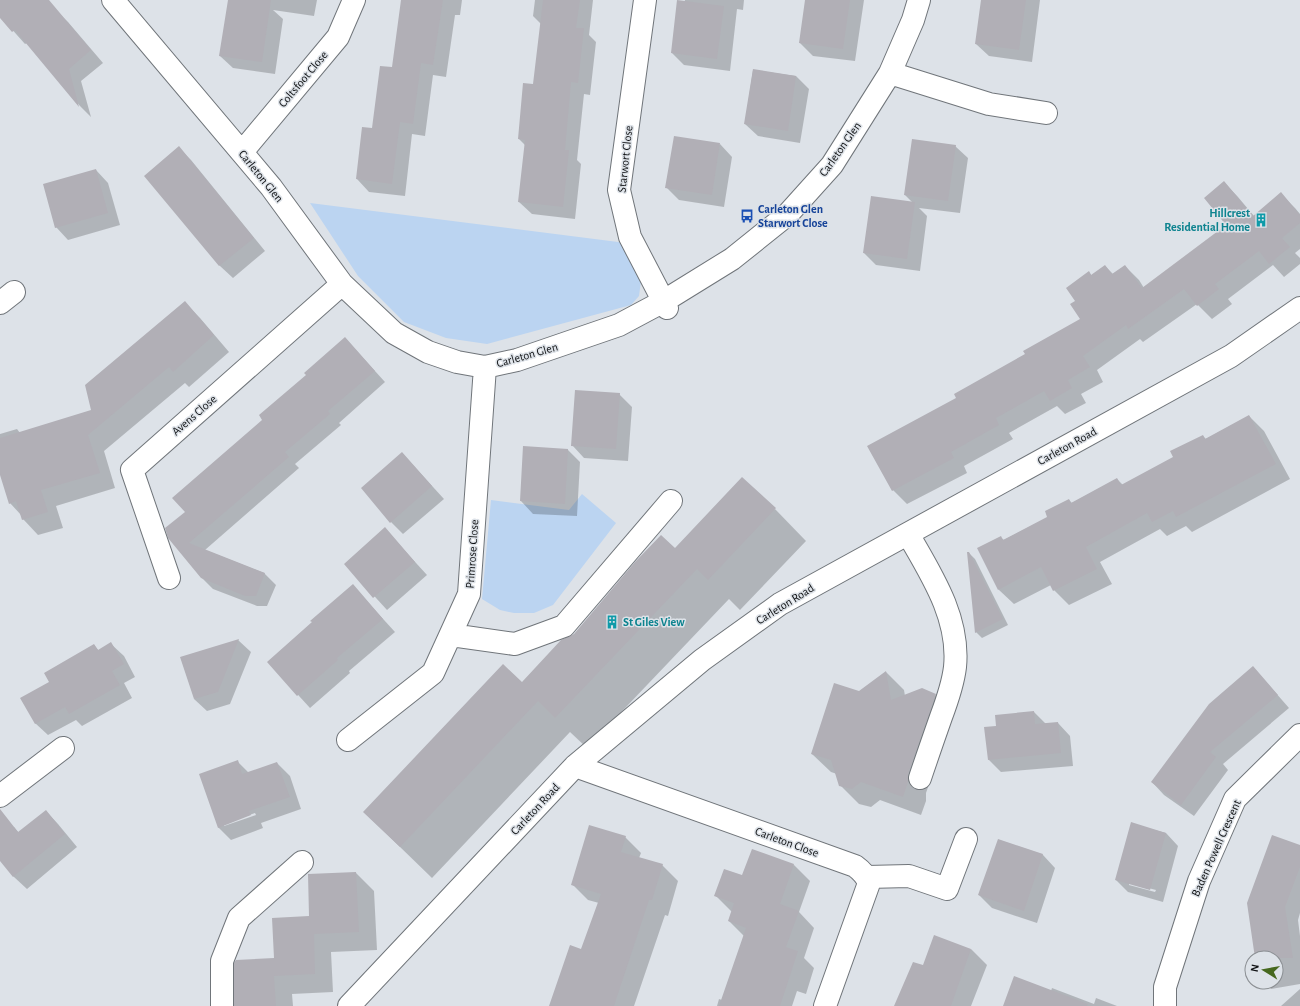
<svg xmlns="http://www.w3.org/2000/svg" width="1300" height="1006" font-family="'Alegreya Sans',sans-serif">
  <rect width="100%" height="100%" fill="#dde2e8"/>
  <!-- green -->
  <path fill="#bbd4f1" d="M310,203L626,243L641,281L639,296L631,305L487,344L446,338L404,322L358,276Z
    M582,494L616,523L553,605L534,613H514L500,610L482,599L491,500L569,510Z"/>
  <!-- shadow -->
  <path fill="#0003" fill-rule="evenodd" d="M0,0H45L68,22L103,63L81,81L91,117L80,106L27,43L25,44L0,16Z
    M261,0H317L314,16L273,10L283,19L275,74L233,68L220,56Z
    M410,0H462L460,15H455L446,77L433,75L425,136L412,134L405,196L369,192L357,179L393,68Z
    M535,0H593L589,35L596,42L590,95L584,94L577,160L581,164L575,219L532,214L519,202L526,146L519,139L534,85L541,24L533,16Z
    M685,0H744L743,10L737,9L730,71L684,65L672,53Z
    M806,0H864L855,61L813,56L800,43Z
    M982,0H1040L1032,62L989,56L976,44Z
    M753,70L796,76L809,89L800,143L758,136L745,124Z
    M720,144L732,157L724,207L679,200L666,187Z
    M955,146L968,158L960,213L919,208L927,216L920,271L876,265L864,253L913,203L905,195Z
    M179,148L191,160L265,251L233,278L220,266L146,176Z
    M96,170L108,183L120,225L68,240L56,227Z
    M1224,182L1238,197L1254,216L1281,194L1295,208L1300,214V249L1295,253L1300,258V264L1284,277L1273,265L1228,299L1232,304L1212,319L1197,304L1143,342L1140,339L1097,370L1103,382L1081,394L1086,403L1065,414L1057,406L1009,433L1013,439L964,466L967,473L907,504L893,490L957,399L1082,319L1077,301L1089,272L1092,276L1105,266L1113,274L1125,266L1139,280L1144,288L1228,225Z
    M185,303L200,318L229,352L189,387L185,383L104,451L115,488L56,506L63,528L38,535L23,519L21,515L10,503L0,471V434L17,429L20,433L93,411Z
    M345,338L385,382L339,423L341,425L295,464L299,468L205,550L264,573L276,585L267,606H257L213,589L201,577L169,537L187,513L264,420L307,375Z
    M619,394L632,407L628,461L584,458L572,445Z
    M1249,416L1264,431L1290,479L1192,532L1186,526L1167,536L1160,529L1100,562L1112,584L1069,605L1054,590L1051,585L1014,604L999,590L1000,537L1004,540L1049,517L1069,500L1072,503L1117,479L1123,485L1175,458L1203,436L1206,439Z
    M524,447L568,450L580,462L577,516L533,514L521,501Z
    M402,453L444,499L403,534L391,522Z
    M775,509L806,541L740,610L729,599L587,748L570,732L432,878L364,812L522,683L574,635L675,550Z
    M385,529L427,575L387,610L345,564Z
    M969,553L975,559L1008,625L982,638L976,632Z
    M353,586L395,632L349,671L350,673L310,708L268,662Z
    M238,640L251,652L230,704L207,711L194,699Z
    M111,644L124,656L135,677L124,683L132,698L82,726L76,720L48,735L35,723L51,683L94,645L99,651Z
    M1253,667L1289,708L1223,764L1228,770L1194,816L1164,795L1152,782Z
    M886,672L904,690L905,696L935,695L954,713L926,793V801L921,815L880,800L871,807L859,804L840,785L837,774L831,772L812,754L859,692Z
    M1034,712L1046,724L1058,723L1070,736L1073,766L1001,772L989,760L997,727Z
    M238,762L249,773L277,763L290,776L301,809L261,823L263,828L231,840L218,827ZM255,813L256,815L224,826V824Z
    M46,811L58,824L77,847L27,889L14,877L0,859V838L14,827L19,833Z
    M1132,824L1166,833L1178,846L1163,902L1128,892L1116,880ZM1129,883L1156,890L1155,892L1129,885Z
    M625,837L641,853L639,858L662,865L678,881L668,916L665,915L634,1006H550L581,951L599,903L588,900L572,884Z
    M999,840L1043,855L1055,868L1037,923L992,908L979,895Z
    M1300,846V913L1298,920L1300,936V984L1271,989L1265,982H1276V958H1256Z
    M794,865L810,881L799,912L814,928L804,958L814,968L806,994L797,991L792,1006H717L719,999L722,1000L744,936L729,921L732,912L716,896L743,877Z
    M356,873L374,891L377,950L331,952L333,992L292,994L293,1006H236L310,917Z
    M971,949L987,965L971,1006H895Z
    M1052,988L1094,1004L1096,998L1117,1006H1004L1051,991Z
    M1300,989V1006H1281Z"/>
  <!-- building -->
  <path fill="#b1afb6" d="M0,0H49L91,50L69,69L79,107L15,30L12,32L0,18Z
    M228,0H271L262,62L219,56Z
    M401,0H443L433,65L421,63L413,124L400,122L392,184L356,179L362,127L372,128L380,66L392,67Z
    M543,0H580L576,28H584L578,83L571,82L565,150H569L563,207L518,202L525,140L518,139L523,83L533,84Z
    M677,0L724,6L717,59L671,53Z
    M805,0H850L843,49L799,43Z
    M981,0H1026L1019,50L975,44Z
    M753,69L796,76L788,131L744,124Z
    M674,136L720,143L712,195L665,188Z
    M912,139L956,145L948,201L904,195Z
    M179,146L254,238L219,266L144,176Z
    M96,169L108,213L55,228L43,184Z
    M1224,181L1253,216L1281,192L1300,215V223L1282,238L1290,247L1269,264L1259,251L1215,284L1219,289L1197,306L1184,289L1128,329L1126,325L1083,356L1090,367L1068,380L1072,388L1050,401L1044,391L996,418L999,425L951,452L954,458L892,491L867,446L956,398L954,394L1025,354L1023,351L1080,319L1070,304L1075,301L1066,288L1089,271L1091,275L1105,265L1112,274L1125,265L1142,288L1226,225L1204,198Z
    M871,196L915,202L907,259L863,253Z
    M185,301L214,335L173,372L169,367L88,435L100,473L41,490L48,512L22,520L16,501L9,504L0,475V438L91,410L85,385Z
    M345,337L375,371L328,411L330,414L285,452L289,457L189,543L265,573L256,596H245L201,578L168,538L165,528L185,512L172,498L262,420L259,415L306,375L304,373Z
    M575,390L620,393L616,449L571,446Z
    M1249,415L1276,464L1176,517L1173,511L1152,522L1147,513L1086,547L1097,569L1053,591L1041,567L998,590L977,548L1001,536L1003,540L1047,517L1045,511L1069,499L1071,503L1117,478L1121,485L1173,457L1170,451L1203,435L1205,439Z
    M523,446L568,449L565,504L520,501Z
    M402,452L432,486L390,523L361,488Z
    M742,477L776,508L708,580L697,569L555,718L538,701L400,847L363,812L503,664L522,682L561,640L574,634L635,562L661,535L675,548Z
    M385,527L415,562L373,598L344,564Z
    M967,552H969L1003,619L975,633Z
    M353,584L383,619L337,658L338,660L297,696L267,662L312,622L310,621Z
    M239,639L218,692L194,699L180,657Z
    M111,642L124,664L112,671L120,685L69,714L65,707L35,724L20,698L49,682L44,673L94,644L98,650Z
    M1253,666L1278,695L1210,752L1216,757L1181,805L1151,782L1209,704Z
    M886,671L891,700L922,688L936,694L908,774V782L903,797L861,782L852,789L839,786L831,760L811,754L834,683L859,691Z
    M1034,711L1035,724L1058,722L1061,753L988,760L984,727L996,726L995,715Z
    M238,760L242,774L277,762L290,797L249,811L251,815L218,828L199,774Z
    M0,809L18,832L46,810L65,834L13,877L0,861Z
    M1131,822L1166,833L1150,890L1115,880Z
    M589,825L626,836L621,852L663,864L652,900H649L614,1006H549L570,945L581,949L601,894L571,885Z
    M1272,835L1300,845V867L1285,907L1293,958H1255L1247,903Z
    M998,839L1043,854L1024,911L978,895Z
    M752,849L794,864L780,904L799,911L786,947L798,951L780,1006H719L746,928L728,921L734,903L714,896L724,869L742,875Z
    M356,872L359,932L314,934L315,974L274,976L276,1006H234V963L236,960L274,958L272,918L309,916L308,874Z
    M934,935L971,949L951,1006H894L913,962L923,965Z
    M1014,976L1088,1004L1087,1006H1003Z"/>
  <g fill="none" stroke-linecap="round" stroke-linejoin="round">
    <!-- minor casing -->
    <g stroke="#70757a" stroke-width="24">
      <path id="minor" d="M113,0L271,187L342,284L394,333L428,352L457,362L485,367L517,360L619,325L664,301L732,259L787,215L832,165L890,73L913,20L919,0
        M645,0L619,190L630,237L667,308
        M890,73L989,104L1046,113
        M242,152L338,37L354,0
        M0,303L14,292
        M908,534C931,574 960,618 955,667C953,684 947,701 941,717C934,737 927,757 920,778
        M169,578L132,470L342,284
        M451,635L515,644L564,626L671,501
        M348,740L433,673L469,594L485,367
        M575,766L855,866C862,871 866,875 869,883L825,1006
        M0,796L63,748
        M867,877L909,876L947,889L966,839
        M222,1006V961L239,918L302,862
        M349,1006L575,766L702,660L780,604L1231,356L1300,308
        M1165,1006V987L1199,881L1235,799L1300,735"/>
    </g>
    <!-- minor -->
    <use href="#minor" stroke="#fff" stroke-width="22"/>
  </g>
  <!-- icons -->
  <defs>
    <g id="bus-bare" transform="scale(1.08)"><path d="M-5-6H5V4H4V6H2V4H-2V6H-4V4H-5ZM-3.5-4V0h7V-4ZM-3.5 1.2v1.5H-2V1.2ZM2 1.2v1.5H3.5V1.2Z" fill="#1a4fb4" stroke="#dde2e8" stroke-width="2.5" paint-order="stroke"/></g>
    <g id="building-bare" transform="scale(1.08)"><path d="M-4-6H4V6H1V3H-1V6H-4ZM-2.5-4.3h1.7v1.8h-1.7ZM.8-4.3h1.7v1.8H.8ZM-2.5-1h1.7V.8h-1.7ZM.8-1h1.7V.8H.8Z" fill="#0f9aa8" stroke="#dde2e8" stroke-width="2.5" paint-order="stroke"/></g>
  </defs>
  <g fill-rule="evenodd">
    <use href="#bus-bare" x="747" y="216"/>
    <use href="#building-bare" x="1261" y="220"/>
    <use href="#building-bare" x="612" y="622"/>
  </g>
  <g text-anchor="middle" dominant-baseline="central" stroke-width="3" stroke-linejoin="round" paint-order="stroke">
    <!-- street labels -->
    <g font-size="12" fill="#101214" stroke="#dde2e8">
      <text transform="translate(303 79) rotate(-50)">Coltsfoot Close</text>
      <text transform="translate(840 149) rotate(-55)">Carleton Glen</text>
      <text transform="translate(625 159) rotate(-84)">Starwort Close</text>
      <text transform="translate(261 176) rotate(51)">Carleton Glen</text>
      <text transform="translate(527 355) rotate(-16)">Carleton Glen</text>
      <text transform="translate(194 415) rotate(-41)">Avens Close</text>
      <text transform="translate(1067 446) rotate(-29)">Carleton Road</text>
      <text transform="translate(472 554) rotate(-86)">Primrose Close</text>
      <text transform="translate(785 604) rotate(-32)">Carleton Road</text>
      <text transform="translate(535 809) rotate(-47)">Carleton Road</text>
      <text transform="translate(787 842) rotate(20)">Carleton Close</text>
      <text transform="translate(1216 848) rotate(-66)">Baden Powell Crescent</text>
    </g>
    <!-- transit labels -->
    <g font-size="12" font-weight="bold" fill="#164399" stroke="#dde2e8" text-anchor="start">
      <text x="758" y="209">Carleton Glen<tspan x="758" dy="14">Starwort Close</tspan></text>
    </g>
    <!-- culture labels -->
    <g font-size="12" font-weight="bold" fill="#0d838f" stroke="#dde2e8" text-anchor="end">
      <text x="1250" y="213">Hillcrest<tspan x="1250" dy="14">Residential Home</tspan></text>
      <text x="623" y="622" text-anchor="start">St Giles View</text>
    </g>
  </g>
  <!-- north arrow -->
  <g transform="translate(1264 970) rotate(281)"><circle r="19" fill="#dde2e8" stroke="#8b8f93"/>
  <path d="M0-3L7 15L0 10L-7 15Z" fill="#46681e"/>
  <text y="-6" font-size="11" font-weight="bold" text-anchor="middle" fill="#101214">N</text>
  </g>
</svg>
